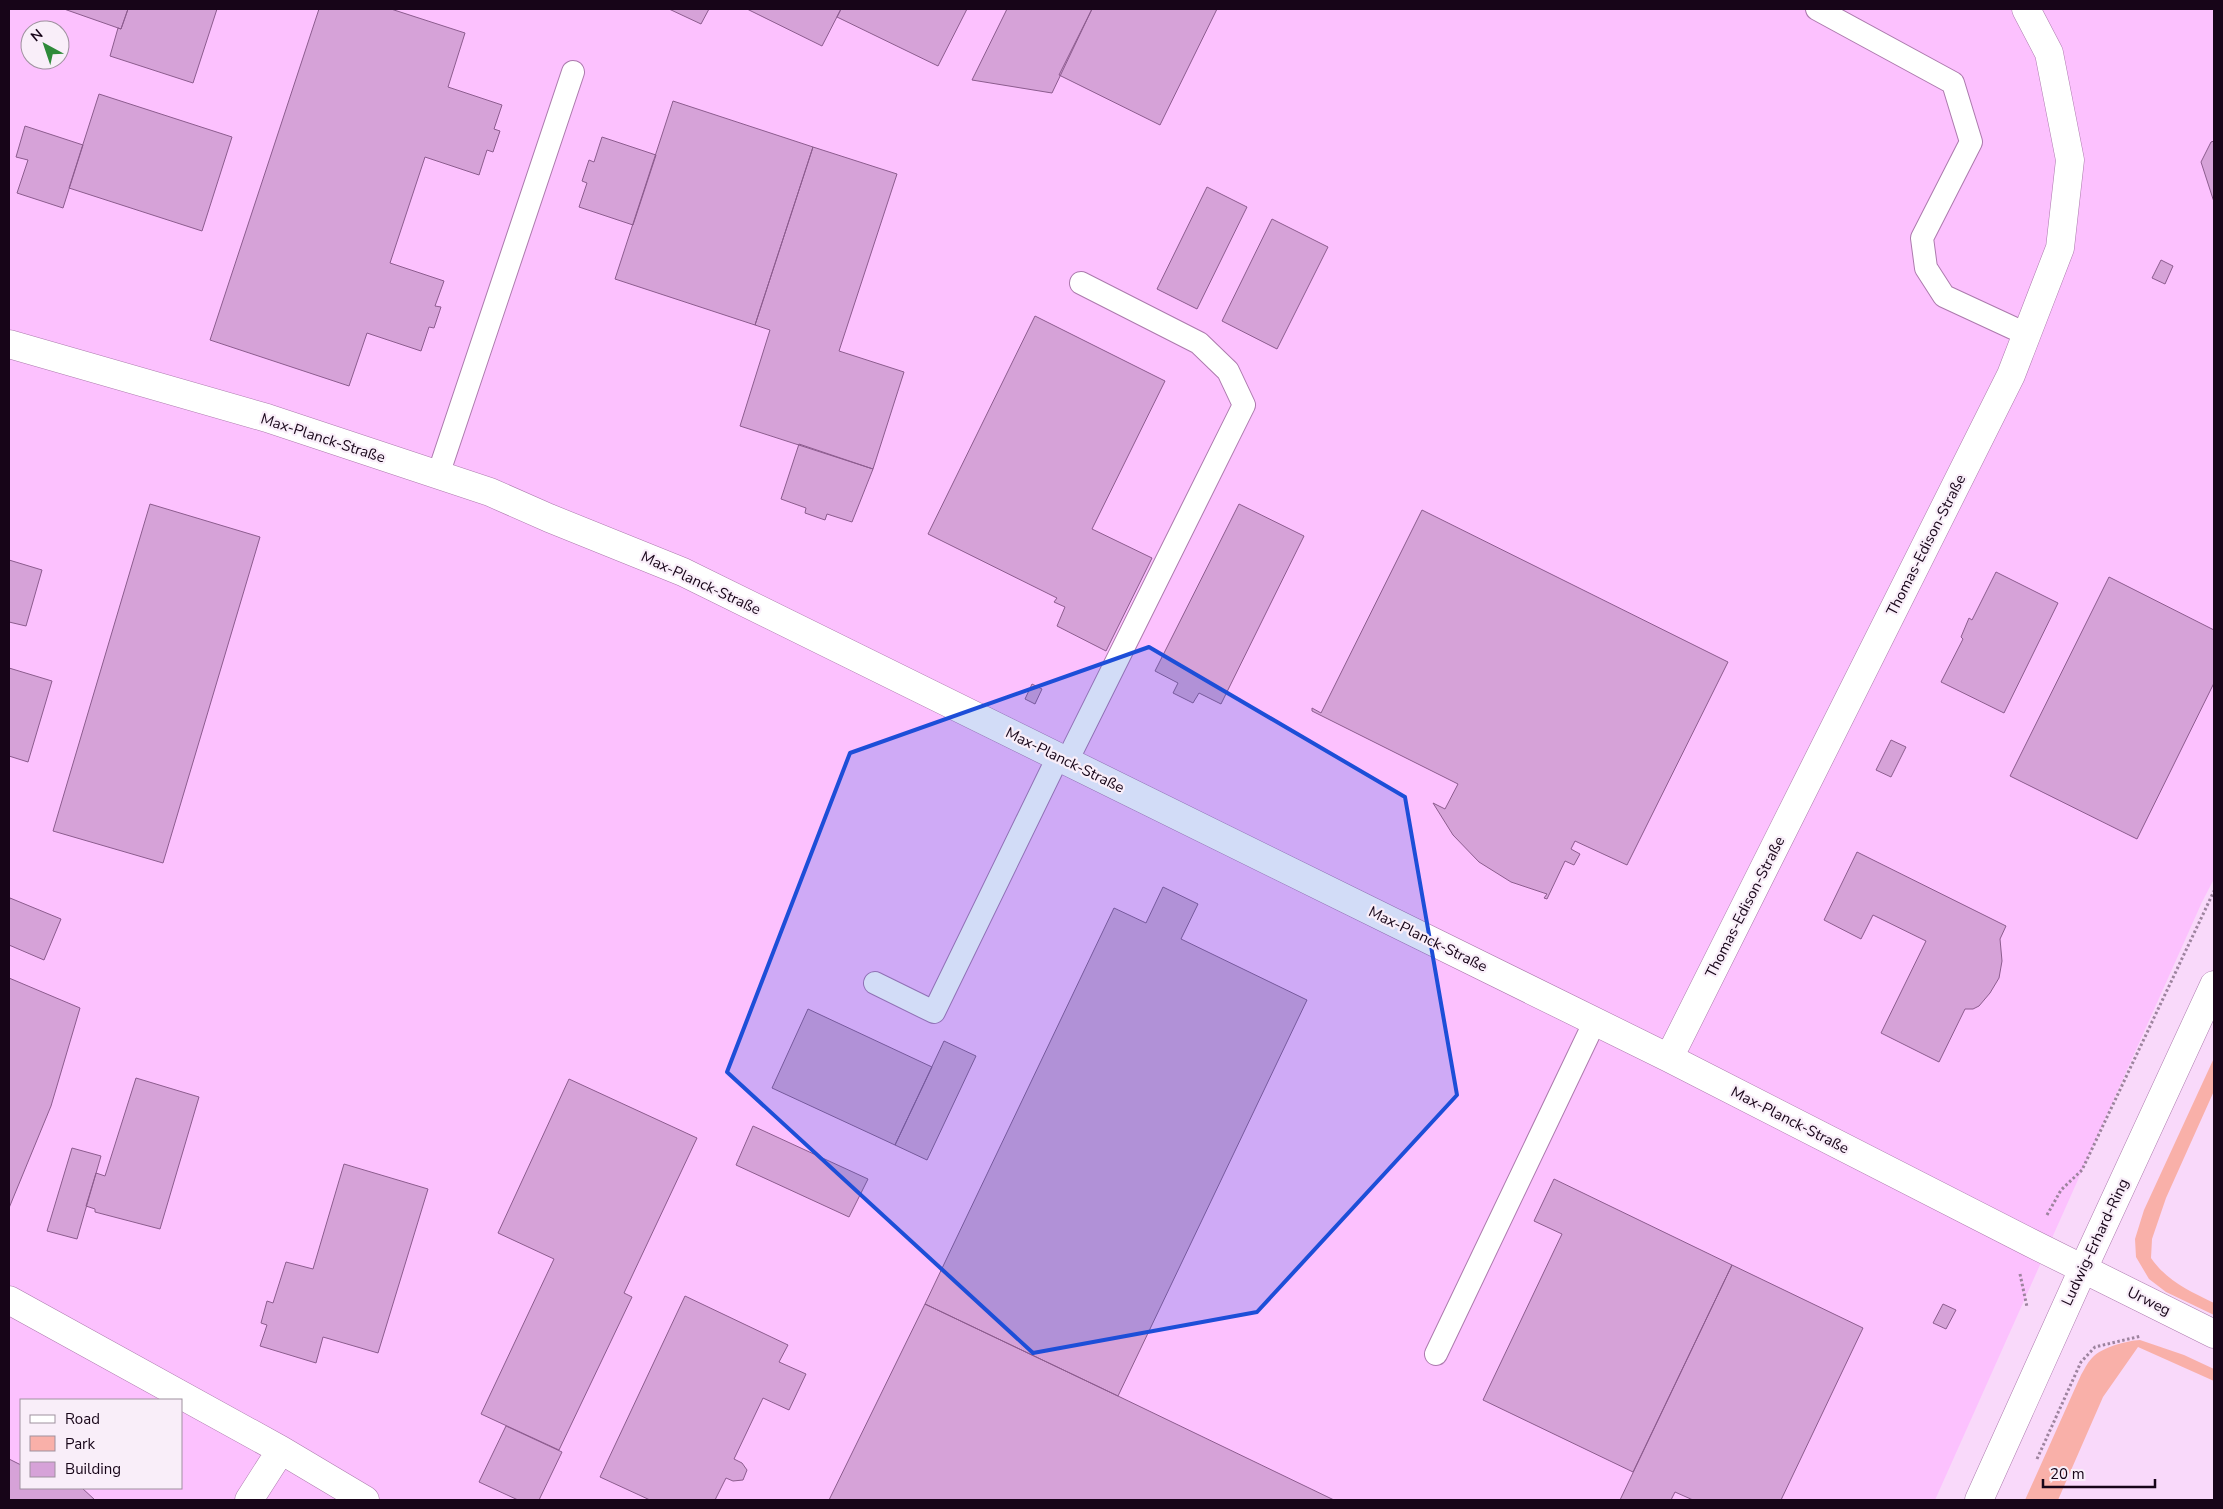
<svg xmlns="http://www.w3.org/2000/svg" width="2223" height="1509" font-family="'Nunito Sans',sans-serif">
  <rect width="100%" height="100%" fill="#f9d9fa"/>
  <!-- built -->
  <path fill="#fcc1fe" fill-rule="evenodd" d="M9,9H2214V879L2202,902L1935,1500H9ZM30,30H60V60H30ZM21,1400H181V1488H21Z"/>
  <!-- green -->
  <path fill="#f9b0a9" d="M2214,1058V1091L2166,1198L2152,1239L2151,1258C2168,1282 2188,1290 2214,1303V1315L2166,1292L2149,1279L2136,1257L2135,1239L2144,1210Z
    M2140,1340L2184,1355L2214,1369V1381L2138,1347L2103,1397L2058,1500H2025L2081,1375C2084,1370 2087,1363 2092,1358C2102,1347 2126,1341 2140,1340Z"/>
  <!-- building -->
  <path fill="#d6a2d8" stroke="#8c5c8e" d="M64,9H128L121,29Z
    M128,9H217L193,83L110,56L118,28L121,29Z
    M319,9H391L465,33L448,87L502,105L494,129L500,131L493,152L487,150L479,175L425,157L390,263L444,281L435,306L441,307L434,328L429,327L421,351L367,333L349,386L210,340Z
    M669,9H709L701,24Z
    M747,9H841L822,46Z
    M841,9H967L938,66L837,17Z
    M1007,9H1092L1052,93L972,80Z
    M1092,9H1217L1160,125L1059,75Z
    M99,94L232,137L202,231L69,188Z
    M673,101L813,147L755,325L615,279Z
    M25,126L83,145L63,208L17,193L28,160L16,157Z
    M602,137L656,155L633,225L579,207L587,183L582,181L589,160L594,162Z
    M2214,141V202L2201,162L2211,142Z
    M813,147L897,174L839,351L904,372L873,469L740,426L770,330L755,325Z
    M1207,187L1247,207L1197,309L1157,289Z
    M1272,219L1328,247L1277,349L1222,321Z
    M2161,260L2173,266L2165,284L2152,278Z
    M1035,316L1165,381L1092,529L1152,558L1106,651L1057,626L1065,607L1054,602L1057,598L928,534Z
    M799,444L873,469L852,522L827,514L825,520L805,513L806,508L781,499Z
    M150,504L260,537L163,863L53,831Z
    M1239,504L1304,536L1221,704L1199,693L1193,703L1173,693L1178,683L1155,671Z
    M1422,510L1728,662L1627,865L1575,841L1571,849L1580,854L1574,865L1565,861L1547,899L1544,898L1547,894L1511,882L1479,862L1453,835L1433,803L1445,809L1458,784L1312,711V708L1321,713Z
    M9,560L42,570L26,626L9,622Z
    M1996,572L2058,603L2004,713L1941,682L1963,639L1961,637L1969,618L1972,620Z
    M2109,577L2214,630V683L2137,839L2010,776Z
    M9,668L52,681L28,762L9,756Z
    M1032,684L1042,689L1035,704L1025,699Z
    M1891,740L1906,747L1891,777L1876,770Z
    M1857,852L2006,926L2000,939L2002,961L1999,978L1990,993L1979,1006L1973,1009H1965L1939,1062L1881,1033L1926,941L1873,915L1861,939L1824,920Z
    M1163,887L1198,904L1181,939L1307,1000L1118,1396L925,1304L1114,908L1146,923Z
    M10,898L61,919L44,960L9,945V902Z
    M9,978L80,1008L51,1106L9,1208Z
    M808,1009L932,1067L895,1145L772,1088Z
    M944,1041L976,1056L927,1160L895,1145Z
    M136,1078L199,1097L160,1229L95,1212V1209L86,1206L96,1173L105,1176Z
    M569,1079L697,1138L624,1293L632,1297L559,1450L481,1414L554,1259L498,1233Z
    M753,1126L868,1179L849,1217L736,1165Z
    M72,1148L101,1156L77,1239L47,1231Z
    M344,1164L428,1189L378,1353L323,1337L316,1363L260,1346L267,1325L261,1323L267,1301L273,1303L286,1262L313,1269Z
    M1554,1179L1732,1265L1633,1472L1483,1400L1562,1234L1534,1221Z
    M1732,1265L1863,1328L1781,1500H1693L1675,1492L1671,1500H1620Z
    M685,1296L788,1345L779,1362L806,1374L789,1410L763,1398L734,1459L742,1463L747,1470L743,1480L733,1481L726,1478L715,1500H650L600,1477Z
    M925,1304L1120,1397L1334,1500H829Z
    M1943,1304L1956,1310L1946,1329L1933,1323Z
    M506,1426L562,1452L539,1500H518L479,1482Z
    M9,1459L21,1465V1488H82L95,1500H9Z"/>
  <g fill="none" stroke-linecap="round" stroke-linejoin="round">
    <!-- lane casing -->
    <g stroke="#ac7aad" stroke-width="24">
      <path id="lane" d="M1817,9L1953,83L1971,142L1922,238L1926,268L1944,296L2026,334
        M438,475L573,72
        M1067,761L1244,405L1228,371L1199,343L1081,283
        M875,983L934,1012L1058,757
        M1436,1354L1595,1021"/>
    </g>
    <!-- street casing -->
    <g stroke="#ac7aad" stroke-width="29">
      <path id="street" d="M9,344L267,418L490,492L549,518L683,572L1669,1058L2031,1243L2214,1334
        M1669,1058L2011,375L2060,248L2070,160L2049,53L2026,9
        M9,1300L281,1450L365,1500
        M249,1500L281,1450"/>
    </g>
    <!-- secondary casing -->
    <g stroke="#ac7aad" stroke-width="29">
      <path id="secondary" d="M1979,1500L2083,1269L2214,985"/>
    </g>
    <!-- path -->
    <path stroke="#9d839e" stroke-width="3" stroke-dasharray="2.5 2.5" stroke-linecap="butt" d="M2047,1215L2061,1190L2082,1170L2214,891
      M2020,1274L2027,1307
      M2037,1459L2081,1362L2095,1347L2141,1336"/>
    <!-- lane -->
    <use href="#lane" stroke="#fff" stroke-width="22"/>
    <!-- street -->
    <use href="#street" stroke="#fff" stroke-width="28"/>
    <!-- secondary -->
    <use href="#secondary" stroke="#fff" stroke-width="28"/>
  </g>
  <!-- marked area -->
  <path fill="#1d4ed8" fill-opacity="0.2" stroke="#1d4ed8" stroke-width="4" stroke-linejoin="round" d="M1149,647L1405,797L1457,1095L1257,1312L1033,1353L727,1072L850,753Z"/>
  <g text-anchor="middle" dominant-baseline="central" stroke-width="4.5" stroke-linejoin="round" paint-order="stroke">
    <!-- street labels -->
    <g font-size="15" fill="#170518" stroke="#f9eef9">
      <text transform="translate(323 438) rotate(18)">Max-Planck-Straße</text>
      <text transform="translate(1926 545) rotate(-63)">Thomas-Edison-Straße</text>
      <text transform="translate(701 583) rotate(25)">Max-Planck-Straße</text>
      <text transform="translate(1065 760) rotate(26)">Max-Planck-Straße</text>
      <text transform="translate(1745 907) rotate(-63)">Thomas-Edison-Straße</text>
      <text transform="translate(1428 939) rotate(26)">Max-Planck-Straße</text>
      <text transform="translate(1790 1120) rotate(27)">Max-Planck-Straße</text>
      <text transform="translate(2095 1242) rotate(-65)">Ludwig-Erhard-Ring</text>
      <text transform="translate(2149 1301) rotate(26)">Urweg</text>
    </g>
  </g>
  <!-- border -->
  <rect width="2223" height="1509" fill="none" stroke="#170518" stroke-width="20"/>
  <!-- legend -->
  <rect x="20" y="1399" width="162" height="90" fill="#f9eef9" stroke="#9f919f"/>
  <rect x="30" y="1415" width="25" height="8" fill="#ffffff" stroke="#9f919f"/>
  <text x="65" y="1424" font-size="15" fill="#170518">Road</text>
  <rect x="30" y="1436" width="25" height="15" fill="#f9b0a9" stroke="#9f919f"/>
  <text x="65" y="1449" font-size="15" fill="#170518">Park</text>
  <rect x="30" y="1462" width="25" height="15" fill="#d6a2d8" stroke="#9f919f"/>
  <text x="65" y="1474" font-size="15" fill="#170518">Building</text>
  <!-- north arrow -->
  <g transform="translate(45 45) rotate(320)"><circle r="24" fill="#f9eef9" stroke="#9f919f"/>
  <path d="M0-4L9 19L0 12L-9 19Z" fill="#2f8a3a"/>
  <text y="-8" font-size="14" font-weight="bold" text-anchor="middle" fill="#170518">N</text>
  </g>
  <!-- scale -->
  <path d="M2043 1479v8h112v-8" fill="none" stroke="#170518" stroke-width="2.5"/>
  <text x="2050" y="1479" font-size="15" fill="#170518" stroke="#f9eef9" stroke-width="4" paint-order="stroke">20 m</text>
</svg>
